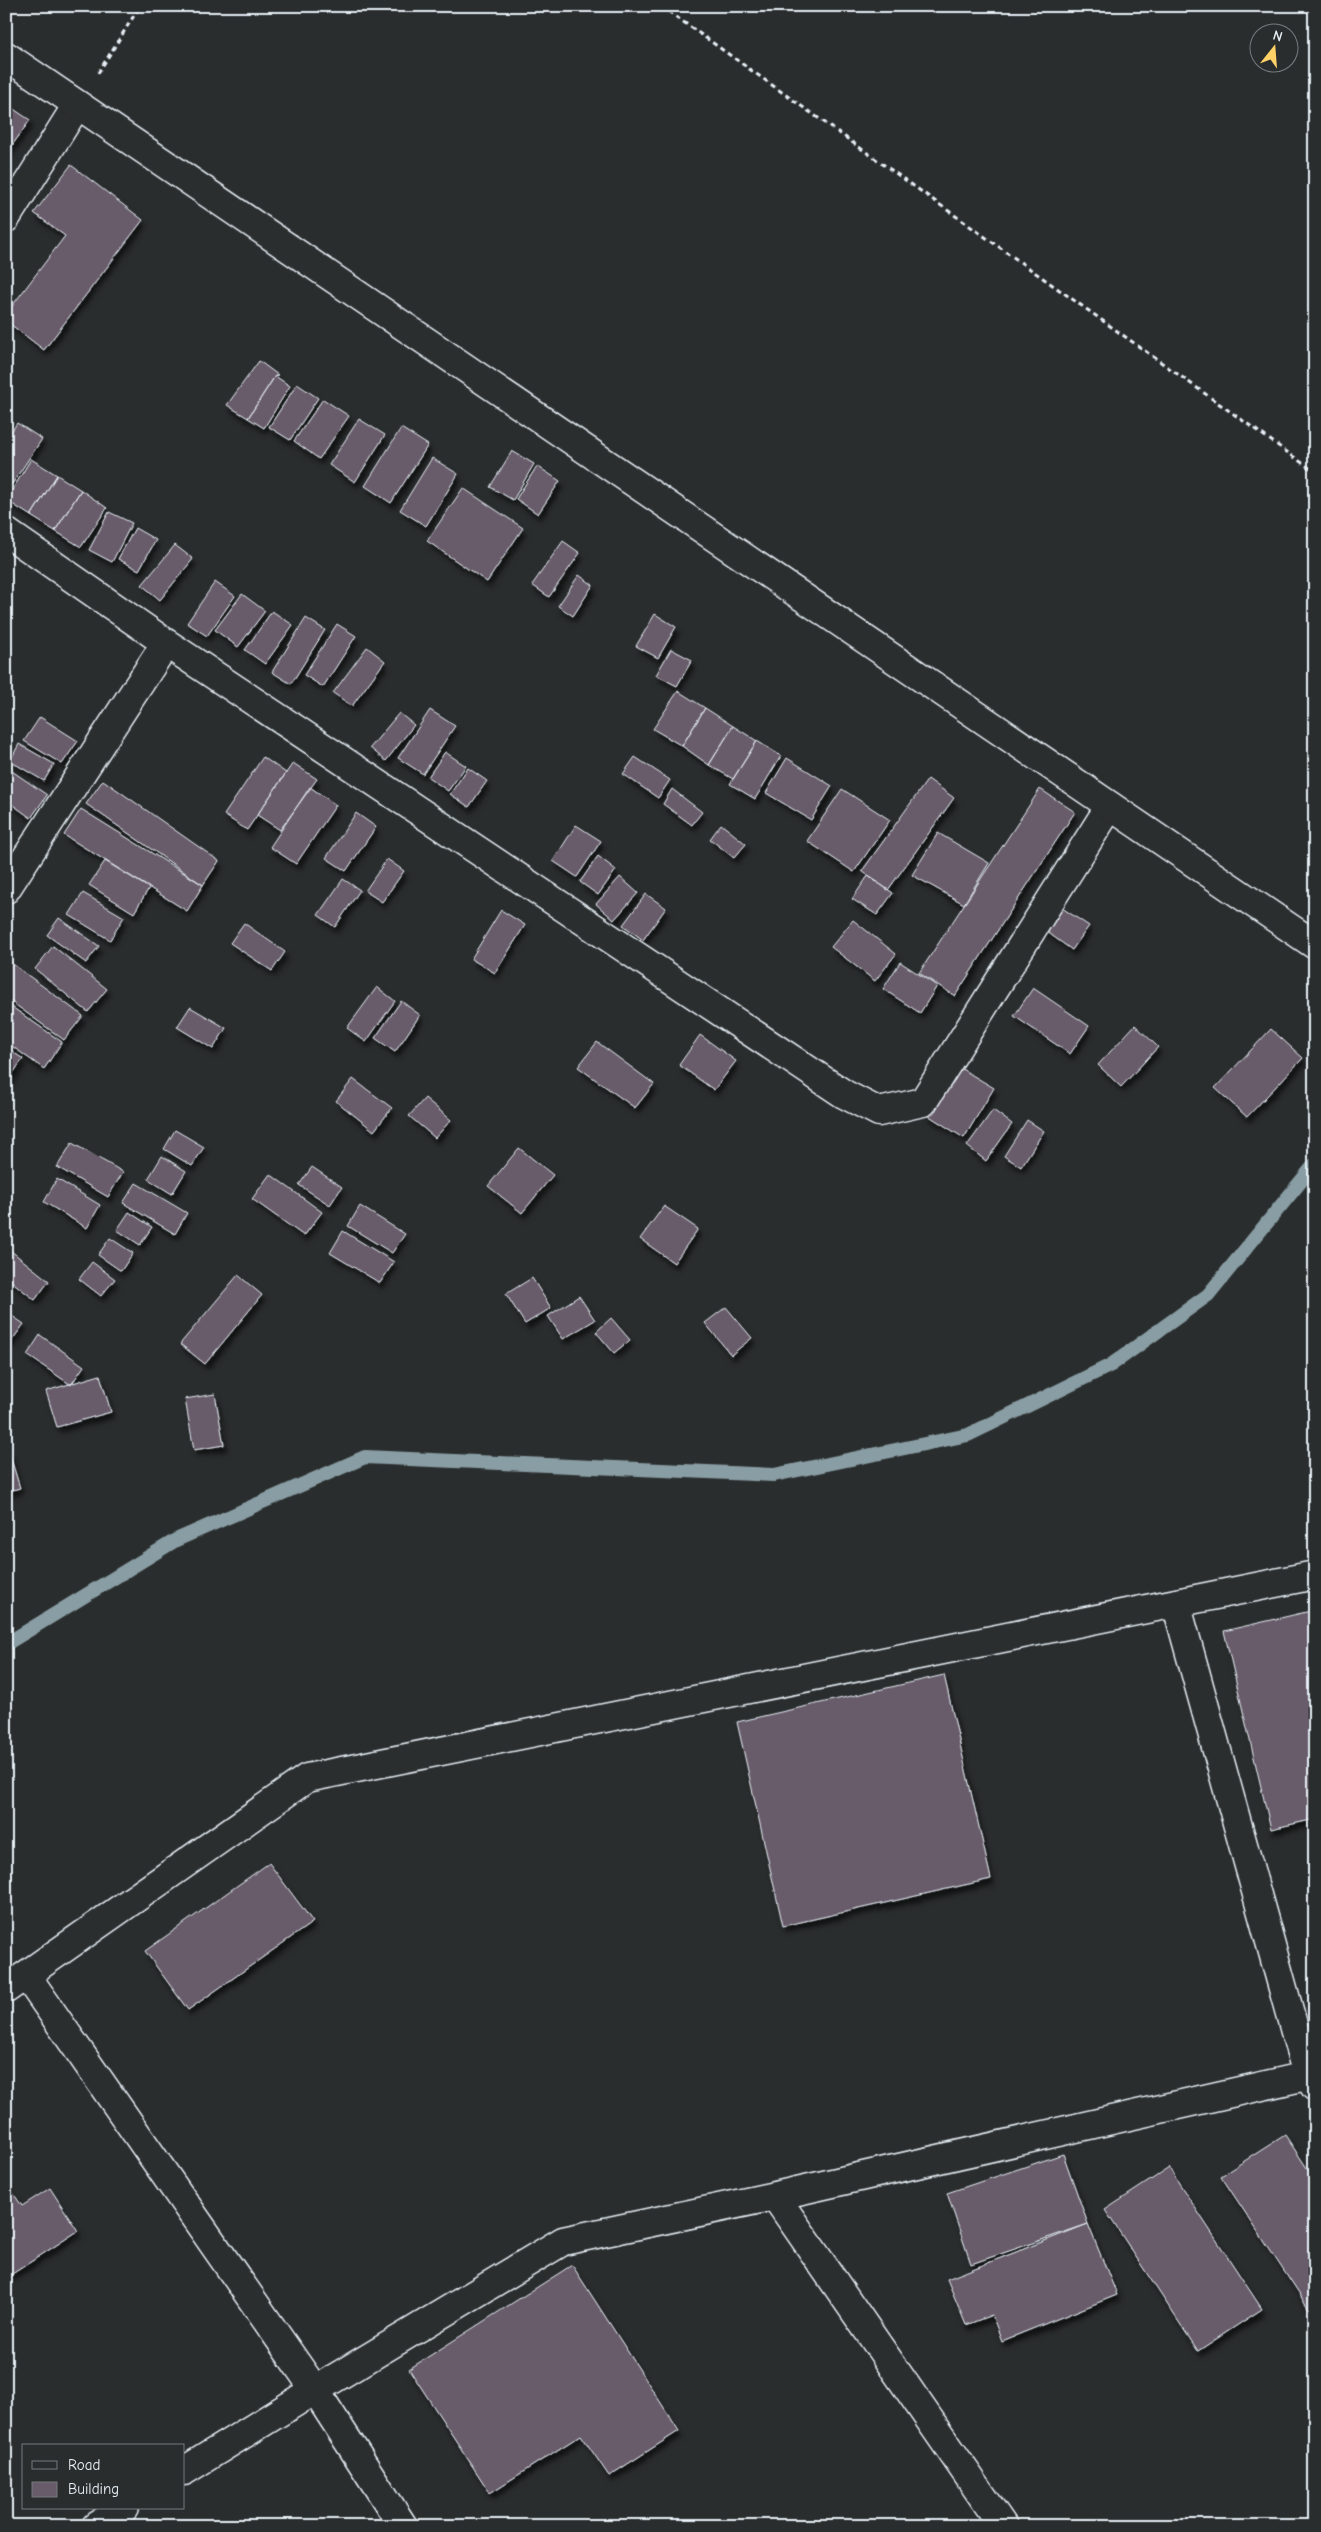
<svg xmlns="http://www.w3.org/2000/svg" width="1321" height="2532" font-family="'Comic Neue',sans-serif">
  <defs>
    <filter id="shadow"><feDropShadow dx="3" dy="5.5" stdDeviation="2.5" flood-color="#0009"/></filter>
  </defs>
  <rect width="100%" height="100%" fill="#2a2d2e"/>
  <filter id="ink" filterUnits="userSpaceOnUse"><feTurbulence type="fractalNoise" baseFrequency=".02" numOctaves="2"/><feDisplacementMap in="SourceGraphic" scale="10" xChannelSelector="R" yChannelSelector="G"/><feConvolveMatrix kernelMatrix="1 2 1 2 8 2 1 2 1" color-interpolation-filters="sRGB"/></filter>
  <g filter="url(#ink)">
    <g fill="none" stroke-linecap="round" stroke-linejoin="round">
      <!-- stream -->
      <path stroke="#899ea4" stroke-width="14" d="M6,1644L176,1540L365,1457L774,1475L968,1435L1111,1365L1208,1295L1315,1164"/>
    </g>
    <!-- building -->
    <path fill="#695c6a" stroke="#e8f1f8" filter="url(#shadow)" d="M6,104L30,120L6,154Z
      M71,165L143,220L44,350L6,321V314L65,236L34,213Z
      M259,361L278,375L275,376L248,418L227,405Z
      M275,376L290,386L264,428L248,418Z
      M297,384L318,398L290,440L269,427Z
      M323,399L349,416L319,459L294,441Z
      M359,419L385,435L355,482L329,465Z
      M17,423L42,439L12,484L6,480V440Z
      M401,428L428,445L391,503L365,486Z
      M512,451L534,464L513,500L490,487Z
      M432,458L458,474L426,526L400,510Z
      M31,459L57,475L31,516L6,500Z
      M537,466L560,481L538,514L516,499Z
      M57,475L81,490L55,531L31,516Z
      M463,488L523,528L487,582L427,541Z
      M81,490L107,508L81,547L55,531Z
      M109,512L132,523L112,562L89,550Z
      M135,528L156,540L139,570L118,559Z
      M563,541L580,553L549,597L532,585Z
      M175,545L193,559L160,600L142,585Z
      M579,575L593,585L573,616L558,606Z
      M215,582L235,596L207,636L187,623Z
      M242,594L265,611L238,647L215,630Z
      M272,611L293,625L265,664L245,650Z
      M655,614L676,627L658,658L636,646Z
      M306,618L325,630L291,684L272,672Z
      M337,624L356,636L323,687L304,675Z
      M367,647L385,661L352,706L333,693Z
      M671,649L692,660L677,686L656,675Z
      M678,691L705,708L682,746L653,729Z
      M705,708L733,726L709,765L682,746Z
      M430,710L455,726L423,774L398,758Z
      M399,713L414,725L386,761L370,748Z
      M40,717L78,741L62,764L24,741Z
      M733,726L757,741L733,779L709,765Z
      M757,741L781,756L755,799L730,784Z
      M19,744L54,764L44,781L10,761Z
      M445,752L466,766L448,791L428,777Z
      M263,757L286,773L247,830L224,815Z
      M635,757L670,780L658,798L623,774Z
      M787,758L832,786L811,820L766,793Z
      M293,763L317,779L280,830L257,815Z
      M6,767L47,795L31,818L6,800Z
      M468,768L487,781L469,807L450,794Z
      M928,779L954,798L888,890L862,871Z
      M103,780L219,861L203,885L86,804Z
      M310,787L336,805L296,864L270,847Z
      M672,789L702,812L692,825L663,804Z
      M842,789L890,820L854,872L807,841Z
      M1040,789L1075,812L955,996L919,973Z
      M81,809L203,885L187,911L64,835Z
      M356,813L376,827L346,871L326,858Z
      M721,824L746,844L734,858L710,839Z
      M576,825L601,841L577,877L553,861Z
      M938,833L989,863L964,904L912,875Z
      M598,856L616,870L598,895L580,882Z
      M387,859L404,871L382,902L365,891Z
      M105,861L149,888L134,913L89,885Z
      M868,876L893,893L877,915L852,899Z
      M620,877L638,893L614,920L596,904Z
      M343,879L360,890L335,927L318,915Z
      M83,893L124,917L110,940L69,915Z
      M646,894L666,908L643,940L623,925Z
      M1056,904L1089,926L1072,950L1040,927Z
      M501,910L525,925L495,973L471,959Z
      M59,918L99,946L86,963L47,935Z
      M853,920L896,954L875,981L831,947Z
      M244,923L285,952L272,971L230,943Z
      M53,946L107,989L88,1012L35,969Z
      M6,959L83,1016L64,1040L6,998Z
      M900,962L937,986L920,1013L883,989Z
      M377,987L395,1001L366,1042L347,1028Z
      M1033,988L1089,1026L1070,1054L1014,1016Z
      M401,1001L420,1015L395,1052L375,1038Z
      M6,1003L62,1042L44,1069L6,1042Z
      M190,1007L226,1028L213,1049L177,1027Z
      M1135,1025L1158,1047L1121,1087L1098,1065Z
      M1271,1029L1303,1058L1247,1117L1215,1088Z
      M700,1035L736,1061L714,1090L679,1065Z
      M597,1042L654,1084L635,1108L578,1067Z
      M6,1047L23,1059L6,1083Z
      M955,1065L994,1088L964,1138L926,1114Z
      M353,1079L392,1108L374,1131L336,1101Z
      M425,1098L451,1120L435,1138L409,1116Z
      M993,1110L1012,1124L986,1161L967,1146Z
      M1027,1120L1044,1131L1021,1167L1004,1156Z
      M175,1130L204,1147L192,1166L164,1149Z
      M72,1143L123,1172L108,1197L57,1167Z
      M519,1148L553,1175L522,1213L488,1186Z
      M162,1156L186,1171L172,1194L148,1179Z
      M312,1167L342,1187L330,1205L299,1185Z
      M270,1174L322,1212L304,1236L252,1199Z
      M57,1179L100,1205L87,1228L44,1202Z
      M136,1183L187,1213L175,1234L123,1203Z
      M360,1206L405,1234L392,1253L348,1226Z
      M664,1206L698,1229L674,1263L640,1239Z
      M129,1212L152,1227L140,1245L117,1230Z
      M343,1231L394,1262L380,1283L330,1253Z
      M110,1238L133,1253L121,1271L98,1255Z
      M6,1247L49,1281L35,1300L6,1277Z
      M92,1262L115,1279L101,1296L79,1279Z
      M238,1275L262,1295L205,1364L180,1344Z
      M532,1278L551,1308L525,1324L506,1294Z
      M579,1296L595,1320L563,1339L548,1316Z
      M726,1307L752,1338L731,1355L705,1323Z
      M6,1312L24,1324L10,1343L6,1341Z
      M611,1318L630,1340L614,1353L596,1332Z
      M40,1335L84,1366L71,1385L27,1355Z
      M100,1375L111,1412L57,1427L46,1391Z
      M215,1394L224,1445L194,1450L185,1399Z
      M8,1449L20,1488L6,1492V1450Z
      M1315,1610V1819L1271,1829L1224,1631Z
      M944,1675L991,1879L783,1926L737,1722Z
      M269,1863L313,1922L188,2010L145,1951Z
      M1285,2135L1315,2180V2305L1309,2309L1221,2176Z
      M1063,2154L1088,2224L971,2264L947,2193Z
      M1169,2168L1262,2309L1198,2351L1105,2210Z
      M6,2183L22,2206L50,2188L78,2231L6,2278Z
      M1088,2224L1117,2295L1002,2341L992,2315L966,2325L947,2279Z
      M572,2265L679,2431L609,2476L581,2435L490,2493L409,2369Z
      M186,2519L190,2526H176Z"/>
    <g fill="none" stroke-linecap="round" stroke-linejoin="round">
      <!-- street casing -->
      <g stroke="#e8f1f8" stroke-width="31">
        <path id="street" d="M6,218L77,105
          M6,532L166,643L844,1094L879,1112L923,1102L1110,806
          M6,889L166,643
          M1176,1603L1307,2075L1315,2087
          M26,1975L315,2390L403,2526
          M6,1989L307,1778L1315,1575
          M775,2196L1003,2526
          M184,2471L315,2390L563,2241L775,2196L1315,2074
          M96,2526L124,2508"/>
      </g>
      <!-- secondary casing -->
      <g stroke="#e8f1f8" stroke-width="31">
        <path id="secondary" d="M6,56L1315,945"/>
      </g>
      <!-- path -->
      <path stroke="#e8f1f8" stroke-width="3" stroke-dasharray="5 4" stroke-linecap="butt" d="M661,6L1315,472
        M98,73L140,6"/>
      <!-- street -->
      <use href="#street" stroke="#2a2d2e" stroke-width="28"/>
      <!-- secondary -->
      <use href="#secondary" stroke="#2a2d2e" stroke-width="28"/>
    </g>
  </g>
  <!-- margin -->
  <rect width="1321" height="2532" fill="none" stroke="#2a2d2e" stroke-width="25"/>
  <rect x="12" y="12" width="1296" height="2507" fill="none" stroke="#e8f1f8" stroke-width="2" filter="url(#ink)"/>
  <!-- legend -->
  <rect x="22" y="2444" width="162" height="65" fill="#2a2d2e" stroke="#767b7f"/>
  <rect x="32" y="2461" width="25" height="8" fill="#2a2d2e" stroke="#767b7f"/>
  <text x="68" y="2470" font-size="15" fill="#e8f1f8">Road</text>
  <rect x="32" y="2482" width="25" height="15" fill="#695c6a" stroke="#767b7f"/>
  <text x="68" y="2494" font-size="15" fill="#e8f1f8">Building</text>
  <!-- north arrow -->
  <g transform="translate(1274 48) rotate(17)"><circle r="24" fill="#2a2d2e" stroke="#767b7f"/>
  <path d="M0-4L9 19L0 12L-9 19Z" fill="#ffd166"/>
  <text y="-8" font-size="14" font-weight="bold" text-anchor="middle" fill="#e8f1f8">N</text>
  </g>
</svg>
